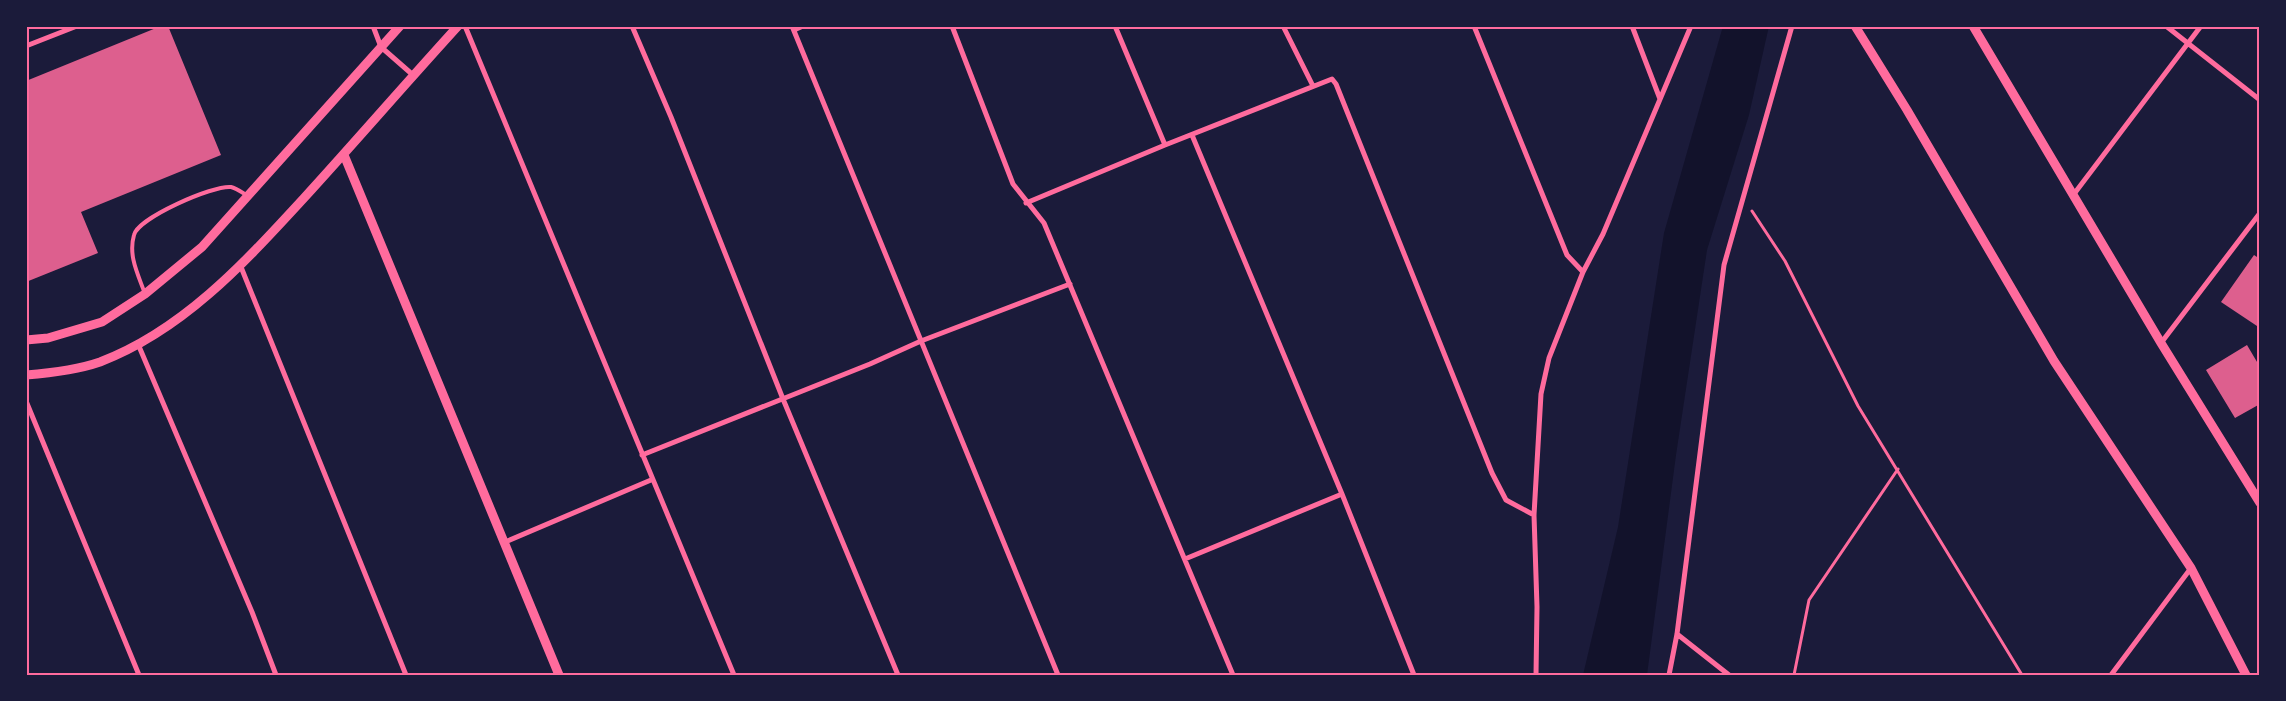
<svg xmlns="http://www.w3.org/2000/svg" width="2286" height="701" font-family="Mulish,sans-serif">
  <rect width="100%" height="100%" fill="#1b1b3a"/>
  <!-- water -->
  <path fill="#12122b" d="M1723,26H1769L1749,115L1707,250L1676,455L1647,675H1583L1618,527L1664,233Z"/>
  <!-- building -->
  <path fill="#dd5f8e" d="M161,26H168L221,155L81,212L98,253L26,282V81Z
    M2254,255L2260,259V328L2221,302Z
    M2247,345L2260,367V404L2235,418L2206,370Z"/>
  <g fill="none" stroke-linecap="round" stroke-linejoin="round">
    <!-- path -->
    <path stroke="#ff6b9d" stroke-width="3" d="M1752,211L1785,261L1858,406L2022,675
      M1794,675L1809,600L1898,469"/>
    <!-- service -->
    <path stroke="#ff6b9d" stroke-width="4" d="M145,294C138,274 128,256 134,235C138,218 213,185 231,187C236,188 243,193 248,196"/>
    <!-- minor -->
    <path stroke="#ff6b9d" stroke-width="5" d="M373,26L381,47L413,75
      M465,26L734,675
      M632,26L671,117L783,399L898,675
      M792,26L1058,675
      M952,26L1013,184L1044,223L1233,675
      M1115,26L1165,145
      M1283,26L1313,86
      M1474,26L1567,255L1583,272
      M1632,26L1660,99
      M2166,26L2260,100
      M794,30L803,26
      M26,46L77,26
      M1192,135L1342,494L1414,675
      M2074,194L2201,26
      M1026,203L1165,145L1332,79L1336,84L1492,473L1506,500L1534,515
      M241,267L406,675
      M2161,343L2260,213
      M138,344L252,612L276,675
      M26,401L139,675
      M642,455L870,364L921,341L1070,284
      M505,542L651,480
      M1185,559L1342,494
      M1677,634L1729,675
      M1536,675L1537,607L1534,515L1541,394L1549,358L1583,272L1603,234L1691,26
      M1669,675L1677,634L1724,265L1792,26
      M2111,675L2191,568"/>
    <!-- tertiary -->
    <path stroke="#ff6b9d" stroke-width="9" d="M1855,26L1907,110L2054,361L2191,568L2246,675
      M1973,26L2161,343L2260,503
      M344,155L559,675
      M26,340L48,338L102,322L145,294L202,247L400,26
      M26,375C51,373 77,370 100,362C184,330 246,261 304,198C356,141 406,83 458,26"/>
  </g>
  <!-- border -->
  <rect width="2286" height="701" fill="none" stroke="#1b1b3a" stroke-width="55"/>
  <rect x="28" y="28" width="2230" height="646" fill="none" stroke="#ff6b9d" stroke-width="2"/>
</svg>
